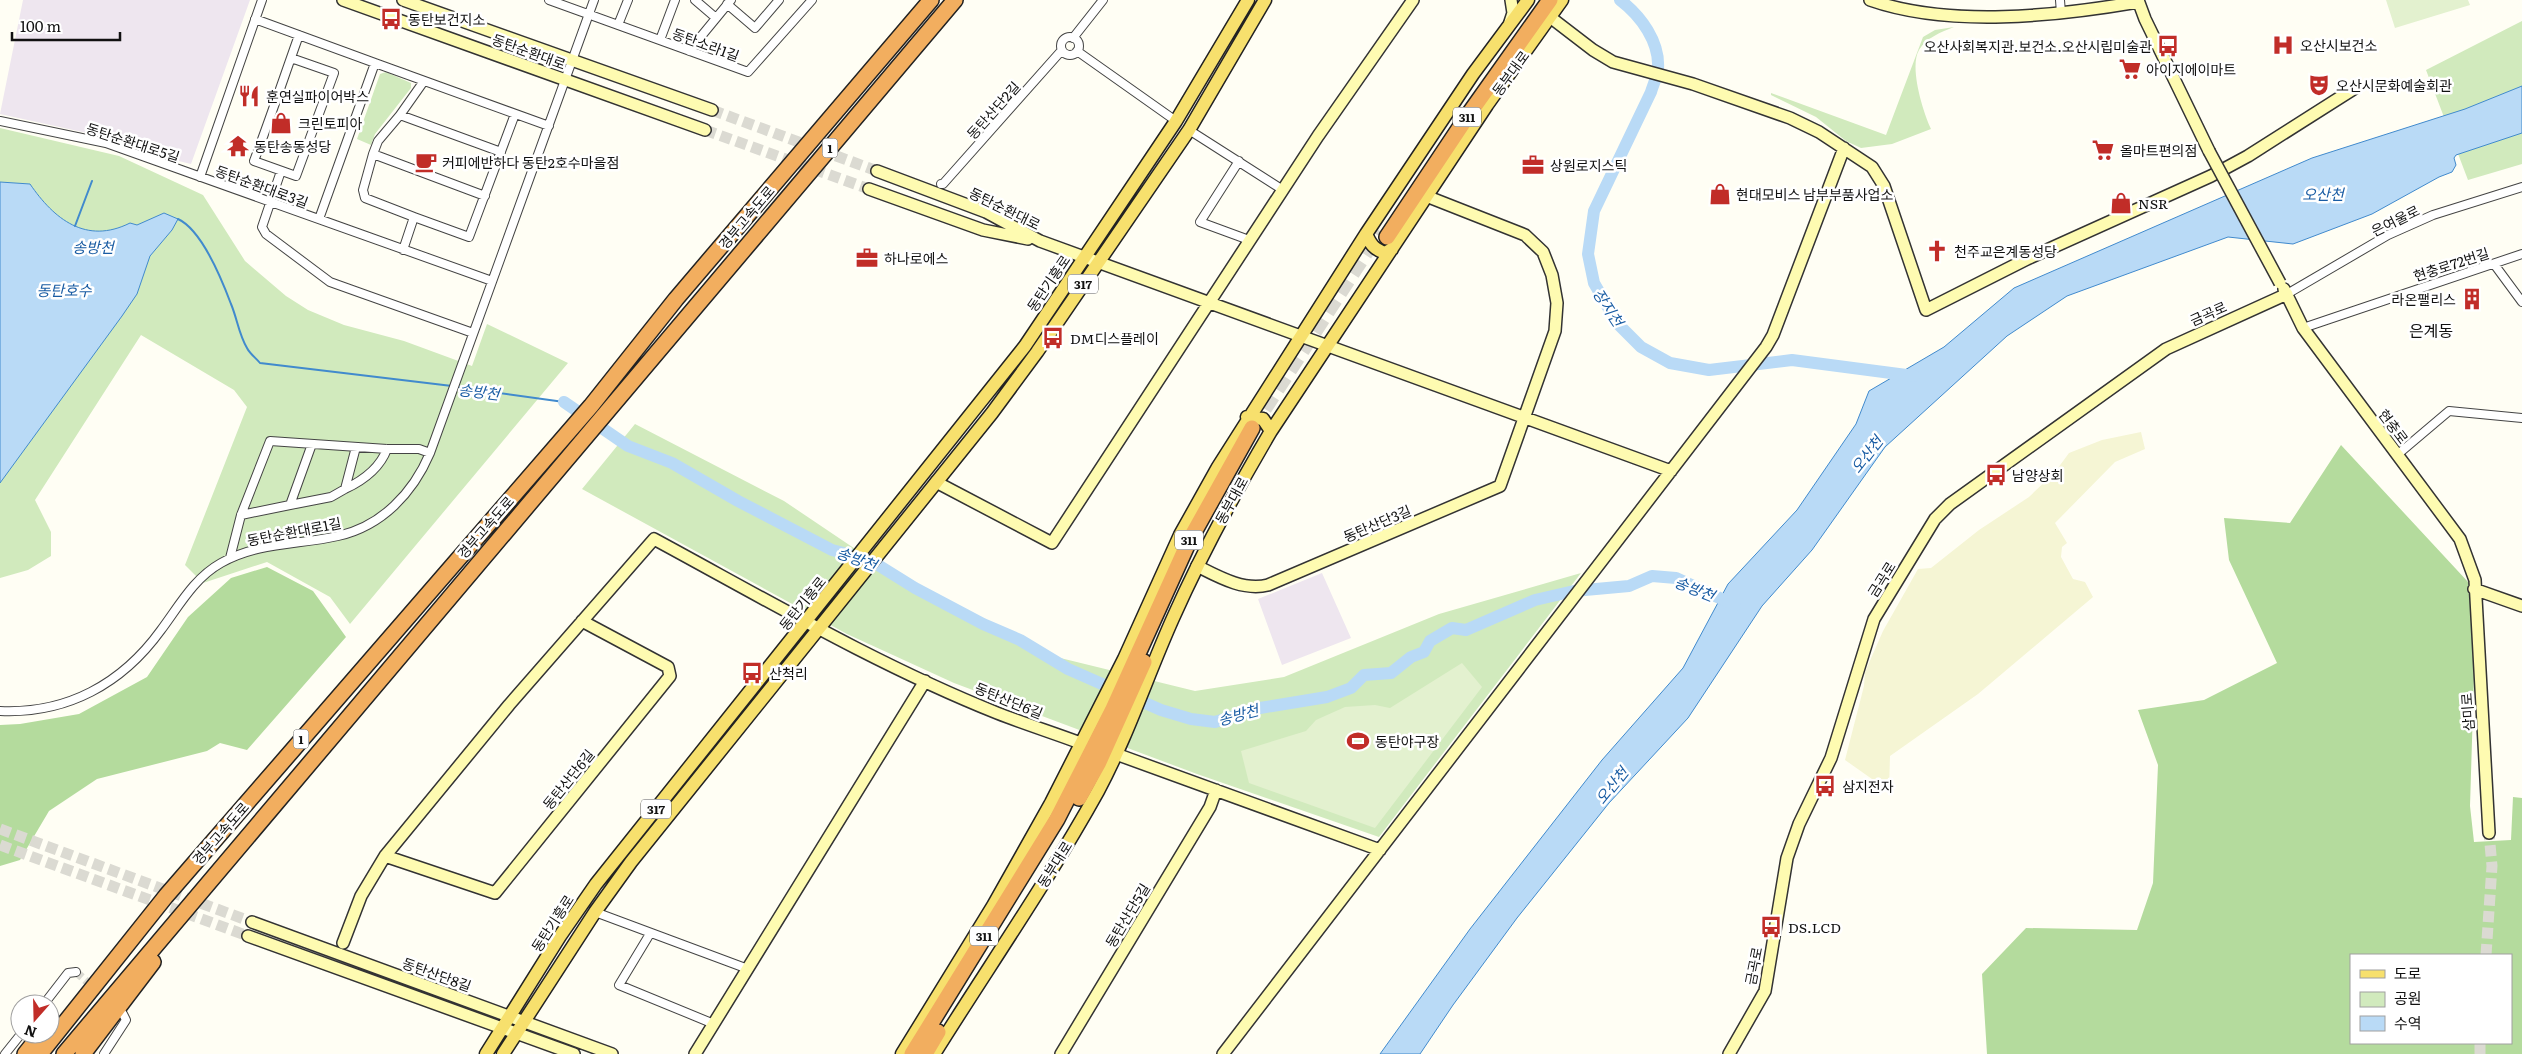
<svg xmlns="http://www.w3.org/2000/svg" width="2522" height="1054" font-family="Literata,'Noto Sans KR',serif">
  <rect width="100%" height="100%" fill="#fffef4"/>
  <!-- industrial -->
  <path fill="#eee6ef" d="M23,0H250L191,164L150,154L110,138L0,114Z
    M1322,573L1351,638L1282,665L1258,599Z"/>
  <!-- farmland -->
  <path fill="#f5f5d4" d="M2141,432L2145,449L2115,462L2055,523L2067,543L2062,547L2061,557L2073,579L2085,582L2093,597L1978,694L1890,756L1889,791L1845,760L1864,686L1865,672L1883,631L1918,569L1931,568L1979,530L2029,497L2055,472L2069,453L2102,440Z"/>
  <!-- green -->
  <path fill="#d1eabd" d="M2522,21V164L2468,180L2426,70Z
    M1954,27C1941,32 1926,38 1919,50C1909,67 1923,112 1931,129L1892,144L1861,148L1846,141L1816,117L1771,95V93L1886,135L1923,37L1935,30Z
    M386,72L411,83V88L375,134L371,145L357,139L380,74Z
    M0,128L119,156L203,195L245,261L286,296L308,310L344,325L404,341L472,366L487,324L568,363L350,624L330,597L267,562L203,583L185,565L247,407L234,390L141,335L35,500L51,532V556L28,570L0,578Z
    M635,424L784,501L882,567L1040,653L1195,691L1284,677L1439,614L1581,573L1379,837L1197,774L954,683L847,634L582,489Z"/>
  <!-- forest -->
  <path fill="#b4db9d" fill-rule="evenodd" d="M2341,445L2469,583L2474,676L2470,806L2474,842L2511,840L2513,797L2522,798V1054H1987L1982,974L2026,928L2137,930L2153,883L2158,765L2138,710L2204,700L2277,663L2229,560L2224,518L2290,523ZM2351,955H2511V1043H2351Z
    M267,567L313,591L346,637L247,750L220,743L207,751L97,779L49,811L20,860L0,866V725L20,724L79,714L147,677L188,617L231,578Z"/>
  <!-- pitch -->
  <path fill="#e3f1cf" d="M2386,0H2468L2470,5L2395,28Z
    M1462,663L1482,687L1375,828L1249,783L1241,751L1306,731L1316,720L1345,707L1375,705L1390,708Z"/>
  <!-- water -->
  <path fill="#b9daf6" stroke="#418acd" d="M2522,86V133L2456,155L2454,158L2456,165L2452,172L2439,177L2372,214L2293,244L2228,237L2067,296L2007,336L1885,447L1812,550L1762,606L1688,718L1609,803L1517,918L1453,1005L1420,1054H1380L1470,929L1602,760L1683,668L1728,584L1797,510L1856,424L1869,391L1944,347L2014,288L2312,158L2465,109Z
    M0,182L30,184C54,219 86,245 130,223L137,225L164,213L178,219L172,230L150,256L137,294L122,316L0,483Z"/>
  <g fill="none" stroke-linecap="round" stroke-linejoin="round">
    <!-- stream -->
    <path stroke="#418acd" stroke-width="2" d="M178,219C202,230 222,280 231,304C237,318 239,335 247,348C250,354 256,358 260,363L452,386
      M75,226L92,181
      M457,387L564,402"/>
    <!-- river -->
    <path stroke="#b9daf6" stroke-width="12" d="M1620,0C1641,16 1660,42 1658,69C1657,77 1653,85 1651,92L1594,211L1588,254L1594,283L1617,323L1641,347L1670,363L1709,370L1792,360L1914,376
      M564,402L628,446L672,463L738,501L832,550L870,560L915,588L983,624L1020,640L1068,669L1161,710L1191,719L1215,722L1260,708L1327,697L1351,688L1364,675L1391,673L1411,657L1424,652L1430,641L1452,628L1466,630L1535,600L1574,591L1629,586L1652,576L1676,578L1735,605"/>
    <!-- street-tunnel -->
    <path stroke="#dbdad2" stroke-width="8" stroke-dasharray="8 4" stroke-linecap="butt" d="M76,972L110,1002"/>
    <!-- secondary-tunnel -->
    <path stroke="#dbdad2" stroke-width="11" stroke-dasharray="11 5.5" stroke-linecap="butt" d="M712,110L877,171
      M705,130L869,189
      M0,829L252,922
      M0,845L248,936
      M2486,955L2492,866L2489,833
      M2480,1054V1043"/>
    <!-- highway-tunnel -->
    <path stroke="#dbdad2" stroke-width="15" stroke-dasharray="15 8" stroke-linecap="butt" d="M1252,428L1380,231"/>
    <!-- street casing -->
    <g stroke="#444" stroke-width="10">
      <path id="street" d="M549,0L748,72L812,0
        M695,0L716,18
        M2060,0L2061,13
        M727,4L755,28L779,0
        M255,19L375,63
        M618,25L628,0
        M1061 46a9 9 0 1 1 18 0a9 9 0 1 1-18 0Z
        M1073,38L1103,0
        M660,40L675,0
        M689,51L731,0
        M1077,51L1176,121
        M291,58L334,73L296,176L254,161C270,119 284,77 299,35
        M400,115L424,81
        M0,121L106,143L492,281
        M1189,130L1283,190
        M373,154L363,190L365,198L414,217
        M1239,161L1200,222L1249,240
        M281,171L262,227L266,234L330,282L473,333
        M200,177L262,0
        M941,184H943L1062,50
        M485,196L373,154L378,141L400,115L501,152
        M319,219L375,63L549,126
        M403,250L414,217L469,237L515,114
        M2494,264L2522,302
        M2287,294L2388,235L2433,215L2522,187
        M2303,328L2522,254
        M2397,455L2449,411L2522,418
        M345,489C362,481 380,468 387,449
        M290,505L331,497L345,489L356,447
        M241,515L290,505L312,444
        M230,558L241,515L270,441L387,449H419L430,453
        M0,711C67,714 122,684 161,630C179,606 194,578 221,563C258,542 299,545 338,536C382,526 413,493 430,453L594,0
        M595,912L748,969
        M648,937L619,985L714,1024
        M44,1004L68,973L76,972
        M5,1054L21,1034
        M104,1054L126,1020L123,1014"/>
    </g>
    <!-- secondary casing -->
    <g stroke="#333" stroke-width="14">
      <path id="secondary" d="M343,0L705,130
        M403,0L712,110
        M1870,0C1950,28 2056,16 2138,2
        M2138,0L2145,19L2209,151
        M1550,17L1593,50L1613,62L1693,84L1790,118L1819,132L1872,167L1884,186L1926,310L2027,259L2211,176L2248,156L2355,88
        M1510,22L1513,13L1511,0
        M877,171L986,212L1040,241L1671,471
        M869,189L983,230L1028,239
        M2284,289L2303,328L2460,539L2475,580L2489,833
        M936,482L1052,543L1318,136L1413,0
        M1197,566C1219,577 1243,591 1268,585L1500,486L1555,331L1557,303L1552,275L1543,252L1525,235L1426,196
        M2474,589L2522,606
        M1116,754L1380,850
        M385,856L495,893L670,676L668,667L582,621
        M252,922L612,1054
        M248,936L574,1054
        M343,943L361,896L385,856L509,705L654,539C765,599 879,666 997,713C1025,724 1054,733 1083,744
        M695,1054L925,681
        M1061,1054L1210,807L1216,790
        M1223,1054L1766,347L1773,335L1844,148
        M1729,1054L1765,991L1787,858L1799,824L1831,758L1874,619L1935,519L1950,504L2166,349L2287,294"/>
    </g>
    <!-- primary casing -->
    <g stroke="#222" stroke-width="15">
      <path id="primary" d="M1366,234C1371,245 1374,249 1385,253L1392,249
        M1247,417L1263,419L1271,431
        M486,1054L560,936L596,884L1025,346L1176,121L1248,0
        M503,1054L595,912L631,862L992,413L1037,352L1189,130L1265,0
        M902,1054L993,906L1051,803L1124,659L1180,535L1218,467L1366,234L1473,74L1528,0
        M934,1054C989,966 1048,881 1098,791C1128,735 1147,676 1173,618C1202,553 1235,492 1271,431L1487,105L1562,0"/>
    </g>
    <!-- highway casing -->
    <g stroke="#222" stroke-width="18">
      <path id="highway" d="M1387,237L1469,114L1550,0
        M1079,798L1099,762L1144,662
        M25,1054L41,1034
        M40,1054L166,896L591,406L676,299L931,0
        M64,1054L955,0
        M83,1054L153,962
        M912,1054L1057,819L1112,711L1189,541L1252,428
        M925,1054L938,1032"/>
    </g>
    <!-- street -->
    <use href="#street" stroke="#fff" stroke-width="8"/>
    <!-- secondary -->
    <use href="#secondary" stroke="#fefbb1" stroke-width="11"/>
    <!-- primary -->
    <use href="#primary" stroke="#f7e06d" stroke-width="12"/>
    <!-- highway -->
    <use href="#highway" stroke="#f2ae5f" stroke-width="15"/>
    <!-- secondary-bridge casing -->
    <g stroke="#333" stroke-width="14" stroke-linecap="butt">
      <path id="secondary-bridge" d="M2209,151L2280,283"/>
    </g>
    <!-- secondary-bridge -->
    <use href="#secondary-bridge" stroke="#fefbb1" stroke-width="11"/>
  </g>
  <!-- icons -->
  <defs>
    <g id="bus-bare" transform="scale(1.725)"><path d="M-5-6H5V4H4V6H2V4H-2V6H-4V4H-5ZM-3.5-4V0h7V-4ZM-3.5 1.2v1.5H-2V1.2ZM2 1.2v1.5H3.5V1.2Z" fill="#c12d28" stroke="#fff" stroke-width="2.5" paint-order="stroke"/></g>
    <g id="hospital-bare" transform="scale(1.725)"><path d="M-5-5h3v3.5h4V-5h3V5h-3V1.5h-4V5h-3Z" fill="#c12d28" stroke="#fff" stroke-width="2.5" paint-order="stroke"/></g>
    <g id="supermarket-bare" transform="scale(1.725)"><path d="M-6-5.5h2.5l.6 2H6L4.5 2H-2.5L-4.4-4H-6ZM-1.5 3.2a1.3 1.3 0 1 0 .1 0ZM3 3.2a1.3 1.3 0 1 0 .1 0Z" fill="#c12d28" stroke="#fff" stroke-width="2.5" paint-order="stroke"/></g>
    <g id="theatre-bare" transform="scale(1.725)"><path d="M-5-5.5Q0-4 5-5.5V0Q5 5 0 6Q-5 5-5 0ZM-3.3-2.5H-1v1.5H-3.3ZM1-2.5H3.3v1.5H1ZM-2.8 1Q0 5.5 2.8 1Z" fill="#c12d28" stroke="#fff" stroke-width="2.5" paint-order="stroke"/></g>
    <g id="restaurant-bare" transform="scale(1.725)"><path d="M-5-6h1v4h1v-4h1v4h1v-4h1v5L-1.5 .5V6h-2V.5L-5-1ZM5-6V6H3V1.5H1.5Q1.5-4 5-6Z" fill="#c12d28" stroke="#fff" stroke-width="2.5" paint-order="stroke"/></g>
    <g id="shop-bare" transform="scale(1.725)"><path d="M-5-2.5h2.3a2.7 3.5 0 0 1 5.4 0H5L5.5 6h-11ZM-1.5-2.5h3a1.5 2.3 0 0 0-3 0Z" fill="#c12d28" stroke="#fff" stroke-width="2.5" paint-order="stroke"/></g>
    <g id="temple-bare" transform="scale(1.725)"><path d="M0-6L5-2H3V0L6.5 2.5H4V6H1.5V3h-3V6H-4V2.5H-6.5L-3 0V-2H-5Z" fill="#c12d28" stroke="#fff" stroke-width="2.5" paint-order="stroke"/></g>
    <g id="cafe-bare" transform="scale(1.725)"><path d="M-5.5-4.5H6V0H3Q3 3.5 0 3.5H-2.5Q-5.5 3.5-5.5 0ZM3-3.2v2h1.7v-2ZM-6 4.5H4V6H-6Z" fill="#c12d28" stroke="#fff" stroke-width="2.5" paint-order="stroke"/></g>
    <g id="office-bare" transform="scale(1.725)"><path d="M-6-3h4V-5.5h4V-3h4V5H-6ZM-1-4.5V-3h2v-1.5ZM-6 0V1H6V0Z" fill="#c12d28" stroke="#fff" stroke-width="2.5" paint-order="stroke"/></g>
    <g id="church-bare" transform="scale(1.725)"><path d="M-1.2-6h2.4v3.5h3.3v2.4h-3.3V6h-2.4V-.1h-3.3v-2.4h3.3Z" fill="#c12d28" stroke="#fff" stroke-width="2.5" paint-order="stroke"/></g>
    <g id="building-bare" transform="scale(1.725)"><path d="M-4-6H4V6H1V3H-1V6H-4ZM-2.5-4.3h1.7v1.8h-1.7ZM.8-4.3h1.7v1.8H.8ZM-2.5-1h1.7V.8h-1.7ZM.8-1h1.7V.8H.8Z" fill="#c12d28" stroke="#fff" stroke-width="2.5" paint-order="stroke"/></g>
    <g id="stadium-bare" transform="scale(1.725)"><path d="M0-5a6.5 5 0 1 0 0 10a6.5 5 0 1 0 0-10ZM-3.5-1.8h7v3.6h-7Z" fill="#c12d28" stroke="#fff" stroke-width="2.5" paint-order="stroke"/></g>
  </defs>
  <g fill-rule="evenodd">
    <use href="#bus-bare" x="391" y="19"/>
    <use href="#hospital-bare" x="2283" y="45"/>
    <use href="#bus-bare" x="2168" y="46"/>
    <use href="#supermarket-bare" x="2130" y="69"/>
    <use href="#theatre-bare" x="2319" y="85"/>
    <use href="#restaurant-bare" x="249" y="96"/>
    <use href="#shop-bare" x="281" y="123"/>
    <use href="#temple-bare" x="238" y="146"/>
    <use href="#supermarket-bare" x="2103" y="150"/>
    <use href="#cafe-bare" x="426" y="162"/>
    <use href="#office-bare" x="1533" y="165"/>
    <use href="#shop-bare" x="1720" y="194"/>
    <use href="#shop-bare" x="2121" y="203"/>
    <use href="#church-bare" x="1937" y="251"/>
    <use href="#office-bare" x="867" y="258"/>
    <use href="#building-bare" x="2472" y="299"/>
    <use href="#bus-bare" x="1053" y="338"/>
    <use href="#bus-bare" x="1996" y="475"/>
    <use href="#bus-bare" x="752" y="673"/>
    <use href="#stadium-bare" x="1358" y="741"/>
    <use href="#bus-bare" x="1825" y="786"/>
    <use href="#bus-bare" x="1771" y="927"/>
  </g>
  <g text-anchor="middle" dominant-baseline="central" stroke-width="5" stroke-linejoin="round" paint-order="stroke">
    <!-- shield labels -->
    <g fill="#fff" stroke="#585858" stroke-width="1">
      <rect x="1453" y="107.5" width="28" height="19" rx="4"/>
      <rect x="822.5" y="138.5" width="15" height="19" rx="4"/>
      <rect x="1068" y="274.5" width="30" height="19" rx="4"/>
      <rect x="1175" y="530.5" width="28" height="19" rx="4"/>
      <rect x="293.5" y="729.5" width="15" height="19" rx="4"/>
      <rect x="641" y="799.5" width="30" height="19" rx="4"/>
      <rect x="970" y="926.5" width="28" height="19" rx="4"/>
    </g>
    <g font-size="12" font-weight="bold" fill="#111">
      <text x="1467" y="117">311</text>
      <text x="830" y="148">1</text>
      <text x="1083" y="284">317</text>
      <text x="1189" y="540">311</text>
      <text x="301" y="739">1</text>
      <text x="656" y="809">317</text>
      <text x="984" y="936">311</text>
    </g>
    <!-- poi labels -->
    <g font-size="14" fill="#111" stroke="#fff" text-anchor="start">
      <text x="408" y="19">동탄보건지소</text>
      <text x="2300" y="45">오산시보건소</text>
      <text x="2152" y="46" text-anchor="end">오산사회복지관.보건소.오산시립미술관</text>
      <text x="2146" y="69">아이지에이마트</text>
      <text x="2336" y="85">오산시문화예술회관</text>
      <text x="266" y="96">훈연실파이어박스</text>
      <text x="298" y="123">크린토피아</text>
      <text x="254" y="146">동탄송동성당</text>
      <text x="2120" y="150">올마트편의점</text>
      <text x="442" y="162">커피에반하다 동탄2호수마을점</text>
      <text x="1550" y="165">상원로지스틱</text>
      <text x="1736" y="194">현대모비스 남부부품사업소</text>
      <text x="2138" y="203">NSR</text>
      <text x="1954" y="251">천주교은계동성당</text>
      <text x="884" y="258">하나로에스</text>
      <text x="2456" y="299" text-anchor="end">라온팰리스</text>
      <text x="1070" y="338">DM디스플레이</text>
      <text x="2012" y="475">남양상회</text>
      <text x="769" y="673">산척리</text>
      <text x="1375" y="741">동탄야구장</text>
      <text x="1842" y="786">삼지전자</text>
      <text x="1788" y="927">DS.LCD</text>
    </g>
    <!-- street labels -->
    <g font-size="14" fill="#111" stroke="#fff">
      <text transform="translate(706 44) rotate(20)">동탄소라1길</text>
      <text transform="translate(529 51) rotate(20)">동탄순환대로</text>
      <text transform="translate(1510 73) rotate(-54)">동부대로</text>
      <text transform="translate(993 110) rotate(-48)">동탄산단2길</text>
      <text transform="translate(133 142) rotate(18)">동탄순환대로5길</text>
      <text transform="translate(262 186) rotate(20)">동탄순환대로3길</text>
      <text transform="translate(1005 208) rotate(26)">동탄순환대로</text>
      <text transform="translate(746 217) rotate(-50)">경부고속도로</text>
      <text transform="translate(2395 220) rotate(-26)">은여울로</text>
      <text transform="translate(2451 264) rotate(-18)">현충로72번길</text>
      <text transform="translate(1048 283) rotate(-56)">동탄기흥로</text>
      <text transform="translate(2208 313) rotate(-24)">금곡로</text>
      <text transform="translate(2394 426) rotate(53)">현충로</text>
      <text transform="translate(1231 500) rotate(-61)">동부대로</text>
      <text transform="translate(1377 523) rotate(-23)">동탄산단3길</text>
      <text transform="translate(485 527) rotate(-49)">경부고속도로</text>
      <text transform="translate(294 531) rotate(-11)">동탄순환대로1길</text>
      <text transform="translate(1881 579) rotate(-58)">금곡로</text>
      <text transform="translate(802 603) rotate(-51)">동탄기흥로</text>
      <text transform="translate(1009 700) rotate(22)">동탄산단6길</text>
      <text transform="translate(2467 712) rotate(-94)">삼미로</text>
      <text transform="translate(568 779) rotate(-51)">동탄산단6길</text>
      <text transform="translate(220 833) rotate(-49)">경부고속도로</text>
      <text transform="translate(1054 864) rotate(-58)">동부대로</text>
      <text transform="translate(1127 915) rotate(-59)">동탄산단5길</text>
      <text transform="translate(552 923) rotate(-57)">동탄기흥로</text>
      <text transform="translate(1753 966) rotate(-79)">금곡로</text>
      <text transform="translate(437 974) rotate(20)">동탄산단8길</text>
    </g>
    <!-- water labels -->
    <g font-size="15" font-style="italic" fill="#195ca3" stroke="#fff">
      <text x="2323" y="193">오산천</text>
      <text x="93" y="246">송방천</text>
      <text x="64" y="289">동탄호수</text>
      <text transform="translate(1609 307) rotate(57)">장지천</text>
      <text transform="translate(479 391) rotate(7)">송방천</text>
      <text transform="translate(1866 454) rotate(-52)">오산천</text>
      <text transform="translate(857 558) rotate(20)">송방천</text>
      <text transform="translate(1695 588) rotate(22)">송방천</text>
      <text transform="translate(1238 714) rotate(-15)">송방천</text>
      <text transform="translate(1611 785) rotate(-51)">오산천</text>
    </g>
    <!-- quarter labels -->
    <g font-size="16" fill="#111" stroke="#fff">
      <text x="2431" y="330">은계동</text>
    </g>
  </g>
  <!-- legend -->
  <rect x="2350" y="954" width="162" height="90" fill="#ffffff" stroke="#a0a0a0"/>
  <rect x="2360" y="970" width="25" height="8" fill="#f7e06d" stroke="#a0a0a0"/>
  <text x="2394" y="979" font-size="15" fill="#111111">도로</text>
  <rect x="2360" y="992" width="25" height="15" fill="#d1eabd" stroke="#a0a0a0"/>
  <text x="2394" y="1004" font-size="15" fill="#111111">공원</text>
  <rect x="2360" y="1016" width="25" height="15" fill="#b9daf6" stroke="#a0a0a0"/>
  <text x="2394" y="1029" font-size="15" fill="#111111">수역</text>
  <!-- north arrow -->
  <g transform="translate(35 1019) rotate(200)"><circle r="24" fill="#ffffff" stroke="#a0a0a0"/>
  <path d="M0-4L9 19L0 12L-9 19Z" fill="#c12d28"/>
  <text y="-8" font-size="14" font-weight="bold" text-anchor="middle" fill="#111111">N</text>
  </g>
  <!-- scale -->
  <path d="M12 32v8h108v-8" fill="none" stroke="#111111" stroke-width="2.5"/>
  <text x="20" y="32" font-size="15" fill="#111111" stroke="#ffffff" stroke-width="4" paint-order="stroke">100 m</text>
</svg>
